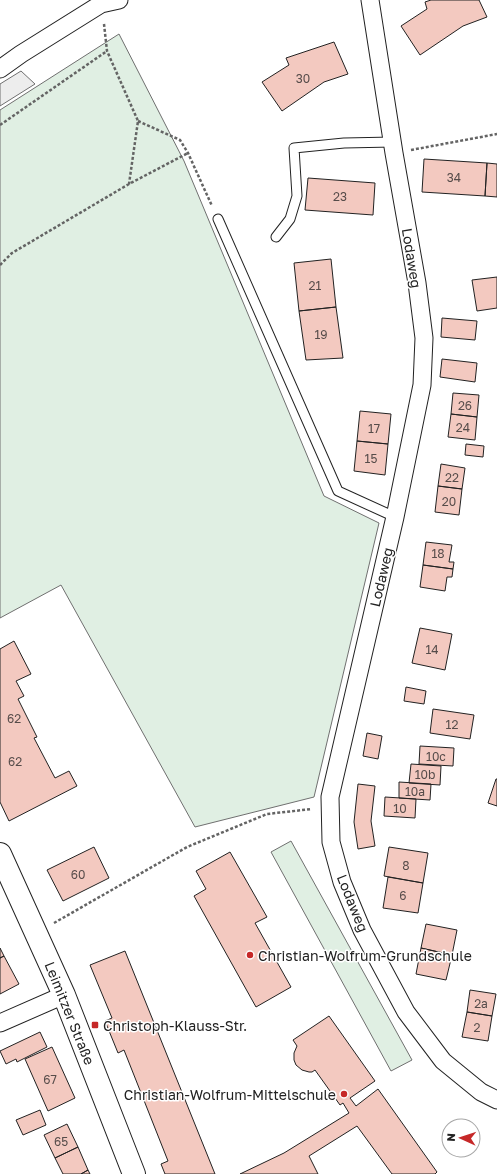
<svg xmlns="http://www.w3.org/2000/svg" width="497" height="1174" font-family="'Golos Text',sans-serif">
  <rect width="100%" height="100%" fill="#fff"/>
  <!-- green -->
  <path fill="#e0efe3" stroke="#6f6f6f" d="M119,34L184,161L324,496L379,523L314,797L195,827L61,585L0,618V110Z
    M291,841L412,1060L391,1071L271,852Z"/>
  <!-- parking -->
  <path fill="#ededed" stroke="#6f6f6f" d="M21,71L35,84L0,106V84Z"/>
  <!-- building -->
  <path fill="#f3c9c0" stroke="#222" d="M431,0H479L487,17L463,26L420,55L401,26L427,9L425,2Z
    M334,42L348,74L324,82L282,111L262,82L289,65L286,58Z
    M424,159L487,163L485,196L422,192Z
    M487,163L497,164V197L485,196Z
    M308,178L375,183L373,215L305,210Z
    M331,259L336,307L299,311L294,263Z
    M497,277V308L477,311L472,280Z
    M336,307L343,358L306,360L299,311Z
    M442,318L477,321L475,340L441,337Z
    M442,359L477,363L475,382L440,377Z
    M453,393L479,395L477,417L451,414Z
    M360,411L391,414L388,444L357,441Z
    M451,414L477,417L475,440L448,437Z
    M357,441L388,444L385,475L354,471Z
    M466,444L484,446L483,457L465,455Z
    M441,464L465,468L462,489L438,486Z
    M438,486L462,489L459,515L435,512Z
    M426,542L452,545L449,562H454L453,569L423,565Z
    M423,565L453,569L452,577H447L445,591L420,587Z
    M420,628L452,634L445,670L412,663Z
    M14,641L31,674L16,681L24,696L18,699L37,737L34,738L55,778L69,771L77,786L9,821L0,802V649Z
    M406,687L426,691L424,704L404,701Z
    M433,709L474,715L470,739L430,733Z
    M367,733L382,736L378,759L363,756Z
    M420,746L454,748L453,766L419,764Z
    M411,764L441,766L440,785L409,783Z
    M496,779H497V806L488,803Z
    M399,782L431,784L430,800L399,798Z
    M358,784L375,786L371,821L375,846L358,849L354,822Z
    M385,797L416,799L415,818L384,816Z
    M94,847L109,878L63,901L47,870Z
    M389,847L428,853L423,883L384,876Z
    M230,852L267,917L255,923L291,987L256,1007L194,896L206,889L196,871Z
    M388,877L423,883L418,913L383,908Z
    M426,924L457,930L452,955L421,948Z
    M0,948L4,956L0,958Z
    M421,948L452,955L446,980L416,974Z
    M125,951L215,1174H165L161,1164L168,1161L124,1050L118,1053L105,1021L112,1018L90,965Z
    M4,956L19,984L0,994V958Z
    M470,990L496,994L492,1016L467,1012Z
    M467,1012L492,1016L488,1041L462,1037Z
    M329,1016L375,1081L350,1098L356,1106L378,1089L437,1172L435,1174H392L357,1126L309,1156L318,1174H240L284,1153L349,1113L343,1103L340,1105L315,1070L312,1072H309L302,1070L296,1065L294,1060V1053L297,1046L293,1040Z
    M40,1032L47,1047L17,1062L16,1059L6,1064L0,1051Z
    M52,1047L75,1098L48,1111L25,1059Z
    M40,1110L46,1125L23,1135L16,1120Z
    M67,1124L78,1147L55,1158L44,1135Z
    M78,1147L88,1170L81,1174H63L55,1158Z
    M88,1170L90,1174H81Z"/>
  <g fill="none" stroke-linecap="round" stroke-linejoin="round">
    <!-- lane casing -->
    <g stroke="#222" stroke-width="11">
      <path id="lane" d="M218,219L338,491L395,517
        M276,237L290,219L297,196L294,148L344,143L393,142"/>
    </g>
    <!-- street casing -->
    <g stroke="#222" stroke-width="19">
      <path id="street" d="M370,0L394,153L417,283L424,338L422,385L395,517L330,797L331,842L342,882L362,930L406,1012L443,1061L481,1092L497,1100
        M0,69L21,54L101,4L119,0
        M0,1023L64,995"/>
    </g>
    <!-- secondary casing -->
    <g stroke="#222" stroke-width="24">
      <path id="secondary" d="M0,854L64,995L134,1174"/>
    </g>
    <!-- path -->
    <path stroke="#646464" stroke-width="2.5" stroke-dasharray="3 2" stroke-linecap="butt" d="M104,24L107,51L138,121L129,184
      M138,121L180,140L188,153L212,206
      M0,125L107,51
      M411,150L497,134
      M0,265L12,253L129,184L188,153
      M54,923L187,847L267,814L312,809"/>
    <!-- lane -->
    <use href="#lane" stroke="#fff" stroke-width="9"/>
    <!-- street -->
    <use href="#street" stroke="#fff" stroke-width="17"/>
    <!-- secondary -->
    <use href="#secondary" stroke="#fff" stroke-width="22"/>
  </g>
  <!-- markers -->
  <g fill="#c62828" stroke="#fff" stroke-width="1.5">
    <circle cx="250" cy="955" r="4"/>
    <rect x="91" y="1021" width="8" height="8" rx="2"/>
    <circle cx="344" cy="1094" r="4"/>
  </g>
  <g text-anchor="middle" dominant-baseline="central" stroke-width="3" stroke-linejoin="round" paint-order="stroke">
    <!-- number labels -->
    <g font-size="12" fill="#564c4a">
      <text x="303" y="78">30</text>
      <text x="454" y="177">34</text>
      <text x="340" y="196">23</text>
      <text x="315" y="285">21</text>
      <text x="321" y="334">19</text>
      <text x="465" y="405">26</text>
      <text x="463" y="427">24</text>
      <text x="374" y="428">17</text>
      <text x="371" y="458">15</text>
      <text x="452" y="477">22</text>
      <text x="449" y="501">20</text>
      <text x="438" y="553">18</text>
      <text x="432" y="649">14</text>
      <text x="14" y="718">62</text>
      <text x="452" y="724">12</text>
      <text x="436" y="756">10c</text>
      <text x="15" y="761">62</text>
      <text x="425" y="774">10b</text>
      <text x="415" y="791">10a</text>
      <text x="400" y="808">10</text>
      <text x="406" y="865">8</text>
      <text x="78" y="874">60</text>
      <text x="403" y="895">6</text>
      <text x="481" y="1003">2a</text>
      <text x="477" y="1027">2</text>
      <text x="50" y="1079">67</text>
      <text x="61" y="1141">65</text>
    </g>
    <!-- street labels -->
    <g font-size="14" fill="#222" stroke="#fff">
      <text transform="translate(412 258) rotate(81)">Lodaweg</text>
      <text transform="translate(381 577) rotate(-77)">Lodaweg</text>
      <text transform="translate(353 903) rotate(68)">Lodaweg</text>
      <text transform="translate(70 1013) rotate(68)">Leimitzer Straße</text>
    </g>
    <!-- poi labels -->
    <g font-size="14" fill="#222" stroke="#fff" text-anchor="start">
      <text x="258" y="955">Christian-Wolfrum-Grundschule</text>
      <text x="103" y="1025">Christoph-Klauss-Str.</text>
      <text x="336" y="1094" text-anchor="end">Christian-Wolfrum-Mittelschule</text>
    </g>
  </g>
  <!-- north arrow -->
  <g transform="translate(461 1138) rotate(273)"><circle r="19" fill="#ffffff" stroke="#a7a7a7"/>
  <path d="M0-3L7 15L0 10L-7 15Z" fill="#c62828"/>
  <text y="-6" font-size="11" font-weight="bold" text-anchor="middle" fill="#222222">N</text>
  </g>
</svg>
